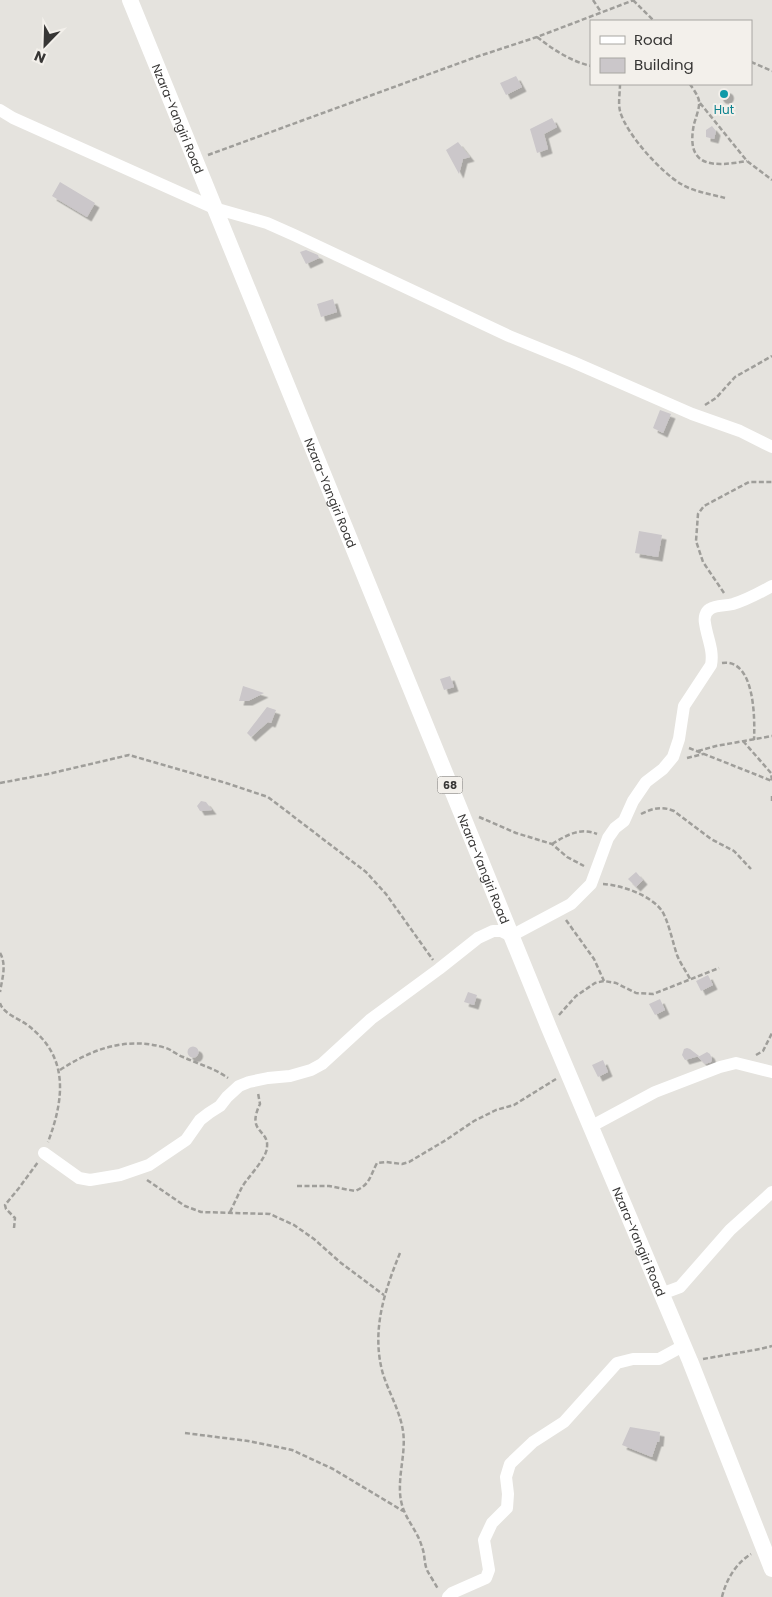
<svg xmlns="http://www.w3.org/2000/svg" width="772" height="1597" font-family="Poppins,sans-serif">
  <defs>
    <filter id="shadow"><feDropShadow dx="4.5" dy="4.5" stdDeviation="0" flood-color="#0004"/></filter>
  </defs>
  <rect width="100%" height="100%" fill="#e5e3de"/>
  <!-- building -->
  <path fill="#cbc7ca" filter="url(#shadow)" d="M516,76L522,87L506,95L500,83Z
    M718.5 94a5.5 5.5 0 1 1 11 0a5.5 5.5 0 1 1-11 0Z
    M552,118L557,127L544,134L548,149L537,153L530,129Z
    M712,126L716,131L714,139L706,137V130Z
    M458,142L470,157L463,159L459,174L446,150Z
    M60,182L95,203L87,217L52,196Z
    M306,250L318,255L319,258L306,264L300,252Z
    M333,299L337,312L321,317L317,304Z
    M660,410L671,414L663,433L653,428Z
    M639,531L662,535L658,557L635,553Z
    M450,676L454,687L444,690L440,679Z
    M243,686L264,693L248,701H239Z
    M267,707L276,710L271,723L268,722L251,737L247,733Z
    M201,801L206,802L212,810L200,811L197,806Z
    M636,872L643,880L636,887L628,879Z
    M708,975L713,985L701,991L696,981Z
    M468,992L477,995L474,1005L464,1002Z
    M660,999L665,1010L655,1015L649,1004Z
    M187.5 1052a5.5 5.5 0 1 1 11 0a5.5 5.5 0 1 1-11 0Z
    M687,1048L690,1049L699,1056L685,1060L682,1055L684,1049Z
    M707,1052L710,1054L712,1059L711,1062L705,1064L698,1057Z
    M603,1060L608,1072L598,1077L592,1065Z
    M630,1427L660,1432L659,1442H657L652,1457L622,1445Z"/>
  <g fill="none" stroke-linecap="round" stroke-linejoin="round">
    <!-- path -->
    <path stroke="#9f9e9a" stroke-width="2.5" stroke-dasharray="5 2.5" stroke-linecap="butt" d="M593,0L601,12
      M633,0L654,21
      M537,37C554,50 570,61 591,66
      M751,62L772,71
      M620,84C620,92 618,103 620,111C626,134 661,172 681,184C694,192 711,194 725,198
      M690,84C693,89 698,95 699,101C700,107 696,117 694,124C685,168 713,167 747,161
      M700,103L747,161L772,180
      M208,155L476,57L537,37L634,0
      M705,405L716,398L735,377L772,356
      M724,593L703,562L696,541L698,514L704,506L749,482H772
      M722,663C755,658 755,719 754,740
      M743,741L771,773L772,781
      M689,748L772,781
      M698,751L716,746L772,736
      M687,758L703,754
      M0,783L48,774L129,755L226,783L268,797L366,872L386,894L433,960
      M772,796V801
      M641,814C653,808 662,806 674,811L711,839L734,851L751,869
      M479,817L516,833L552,844L567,857L584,866
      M552,844C567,835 580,827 597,834
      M603,884C621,885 651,895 662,911C668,920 673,943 677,955C680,963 686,971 690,979
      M566,920L594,959L604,981
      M0,953C7,965 2,979 0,992
      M0,1003C3,1013 17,1018 26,1024C69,1055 65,1097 48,1142
      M559,1015L576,996L595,983L604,981L616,983L636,993L653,994L719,968
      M756,1055L763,1051L772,1033
      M60,1070C92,1049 127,1036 166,1048C172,1050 177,1055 183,1057C198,1064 214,1068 228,1078
      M147,1180L185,1206L201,1212L270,1214L294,1225L314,1239L341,1263L384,1295
      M297,1186H329L355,1191C370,1185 370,1176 377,1163L386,1162L402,1164L409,1162L446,1140L474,1121L496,1110L514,1105L556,1079
      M230,1212C234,1204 238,1195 242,1187C248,1177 267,1158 267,1147C269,1129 246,1133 260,1104L258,1093
      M14,1228L15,1218L6,1209L5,1205L19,1188L38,1162
      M400,1253C384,1292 371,1332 383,1374C389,1393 400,1411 403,1431C406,1451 399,1471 400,1492C401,1517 416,1526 422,1547C425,1554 424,1563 427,1570C430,1576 435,1583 438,1589
      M703,1359L760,1349L772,1346
      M185,1433L248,1441L292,1450L333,1469L403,1511
      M722,1597C726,1580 736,1563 751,1554"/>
    <!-- minor -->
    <path stroke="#fff" stroke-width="12" d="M0,110L13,118L214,208L267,223L294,235L509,336L573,362L692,414L740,431L772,447
      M590,1127L655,1092L720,1067L736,1063L772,1072
      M44,1153L79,1178L90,1180L120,1175L149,1165L186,1140L200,1120L209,1113L220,1106L227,1097L239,1086L249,1082L268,1078L290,1076L311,1070L322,1064L371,1019L439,969L478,938L493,931H501L511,936L571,904L591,884L608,838L615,828L624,821L633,801L646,782L663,769L673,757L679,739L684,706L711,665C714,650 707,638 705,623C704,618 705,612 710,609C716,605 725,606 733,604C747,600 759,593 772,586
      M661,1294L680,1287L730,1230L772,1192
      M448,1597L452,1593L486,1578L489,1570L484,1540L492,1523L507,1508L508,1494L506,1477L510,1464L533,1442L564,1422L617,1363L633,1359H659L683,1346"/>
    <!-- major -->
    <path stroke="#fff" stroke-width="16" id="s1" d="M130,0L549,1028L690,1361L772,1569"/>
  </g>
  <!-- markers -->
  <circle fill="#0f9aa8" stroke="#f3f0eb" stroke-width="2" cx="724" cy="94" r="5"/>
  <g text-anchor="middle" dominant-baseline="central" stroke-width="4" stroke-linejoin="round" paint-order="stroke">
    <!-- shield labels -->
    <rect fill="#f3f0eb" stroke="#6f6e6c" stroke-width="1" x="437.5" y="776.5" width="25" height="17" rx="4"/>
    <g font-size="11" font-weight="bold" fill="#373635">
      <text x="450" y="785">68</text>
    </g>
    <!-- culture labels -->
    <g font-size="12" fill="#0d838f" stroke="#f3f0eb">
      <text x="724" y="109">Hut</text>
    </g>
    <!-- street labels -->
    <g font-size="12" fill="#373635" stroke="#f3f0eb">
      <text stroke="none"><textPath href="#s1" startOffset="128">Nzara-Yangiri Road</textPath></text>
      <text stroke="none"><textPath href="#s1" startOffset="532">Nzara-Yangiri Road</textPath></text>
      <text stroke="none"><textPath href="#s1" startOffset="938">Nzara-Yangiri Road</textPath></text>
      <text stroke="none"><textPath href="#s1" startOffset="1342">Nzara-Yangiri Road</textPath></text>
    </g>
  </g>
  <!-- legend -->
  <rect x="590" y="20" width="162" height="65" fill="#f3f0eb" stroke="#a8a6a2"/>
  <rect x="600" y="36" width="25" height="8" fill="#ffffff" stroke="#a8a6a2"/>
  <text x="634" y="45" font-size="15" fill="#373635">Road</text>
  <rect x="600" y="58" width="25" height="15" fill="#cbc7ca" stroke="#a8a6a2"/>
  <text x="634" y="70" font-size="15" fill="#373635">Building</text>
  <!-- north arrow -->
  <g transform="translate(45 45) rotate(203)" stroke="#f3f0eb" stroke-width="4" paint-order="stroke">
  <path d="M0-4L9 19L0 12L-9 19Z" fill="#373635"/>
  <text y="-8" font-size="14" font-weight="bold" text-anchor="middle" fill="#373635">N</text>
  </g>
</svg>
